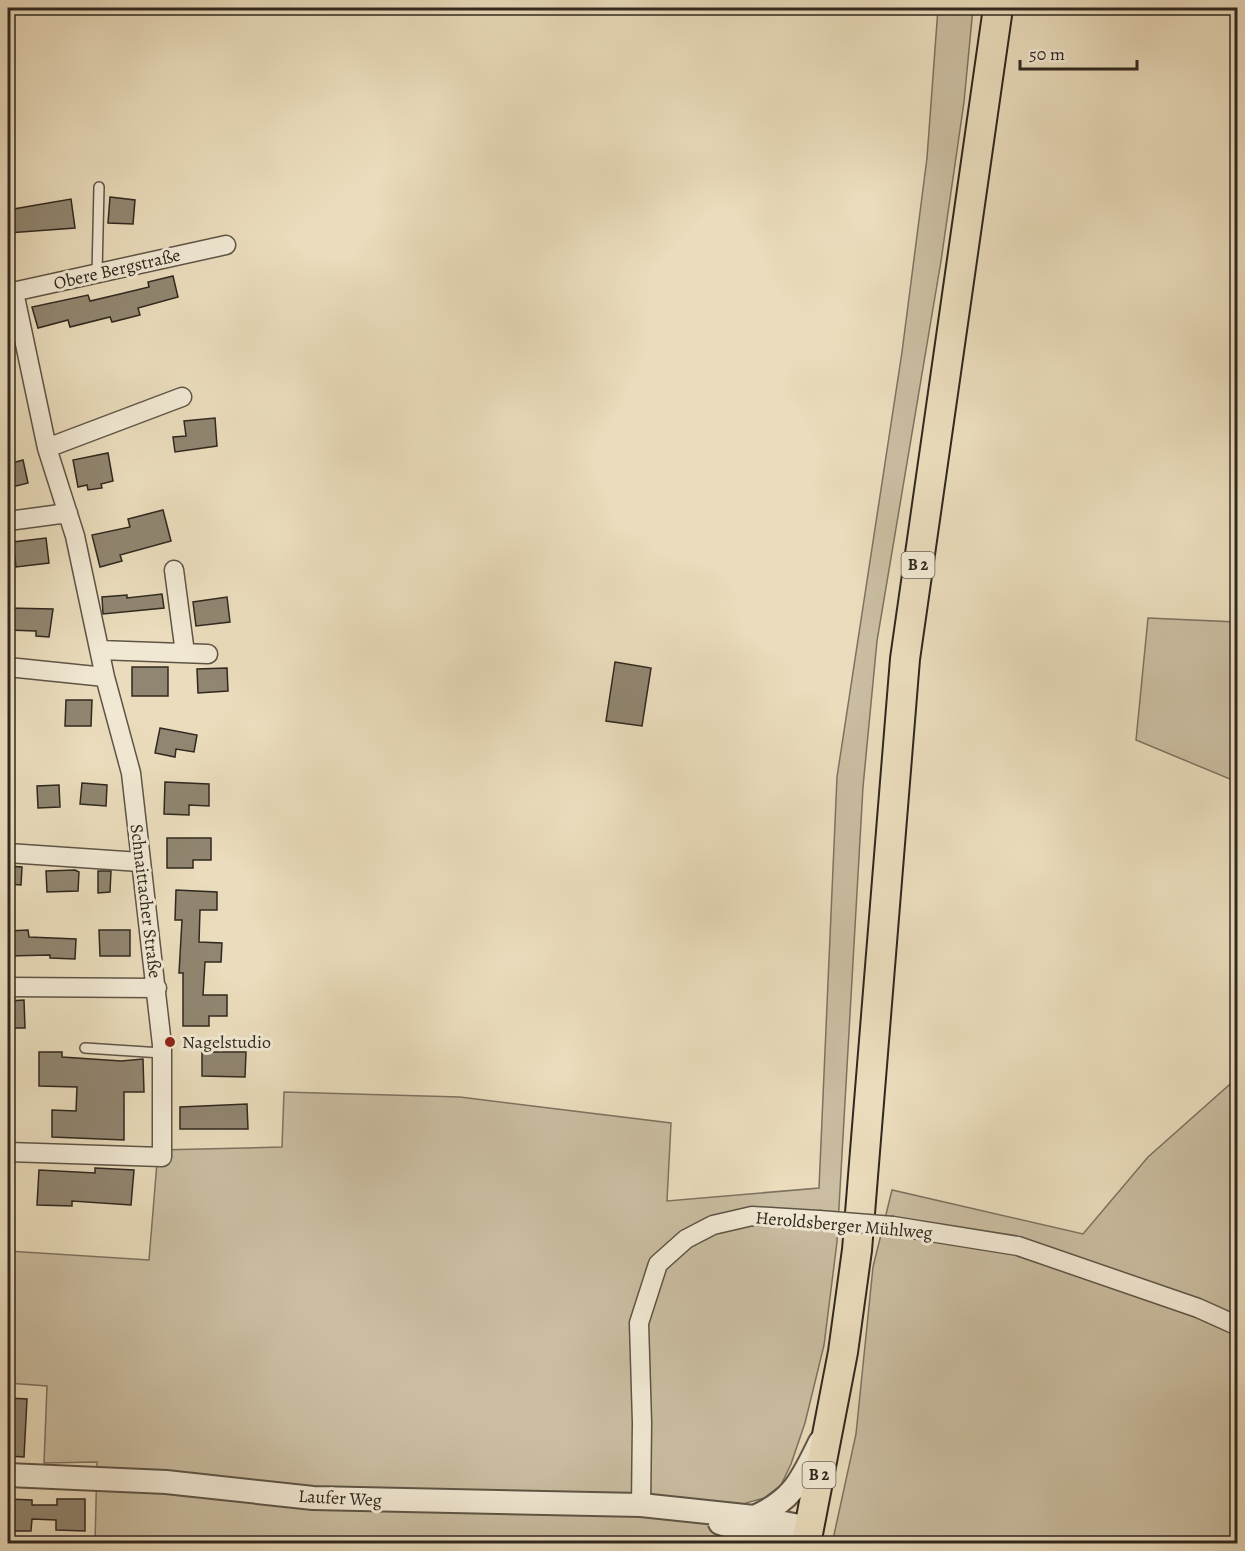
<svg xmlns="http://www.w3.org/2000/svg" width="1245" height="1551" font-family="Alegreya,serif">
  <rect width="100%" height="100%" fill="#eadcbc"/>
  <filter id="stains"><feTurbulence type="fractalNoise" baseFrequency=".00333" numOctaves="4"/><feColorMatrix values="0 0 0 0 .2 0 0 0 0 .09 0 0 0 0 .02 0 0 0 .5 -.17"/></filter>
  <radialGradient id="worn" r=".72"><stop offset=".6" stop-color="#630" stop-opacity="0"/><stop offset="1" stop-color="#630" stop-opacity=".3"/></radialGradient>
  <!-- green -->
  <path fill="#cabda1" stroke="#7d7260" stroke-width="1.5" d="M938,8H973L964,102L941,261L877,641L863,787L837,1242L824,1345L805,1423L791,1464L781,1485L764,1498L746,1503L741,1537L756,1543H95L97,1462L44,1463L47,1386L8,1383V1251L149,1260L158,1150L282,1147L284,1092L460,1097L671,1123L667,1201L819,1188L837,777L902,352L927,158Z
    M1148,618L1237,622V782L1136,740Z
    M1237,1078V1543L832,1544L856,1434L873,1267L892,1190L1083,1234L1148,1157Z"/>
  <!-- building -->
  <path fill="#918671" stroke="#30281f" stroke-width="1.5" d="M110,197L135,200L133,224L108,223Z
    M71,199L75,228L8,233V210Z
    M173,276L178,297L138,308L140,315L112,322L110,317L70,327L68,320L38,328L32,307L88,295L90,301L120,294L149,287L148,282Z
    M215,418L217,446L175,452L173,437L186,436L184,421Z
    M108,453L113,481L101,484L102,488L88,490L87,485L78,487L73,460Z
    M23,460L28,483L8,488V464Z
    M163,510L171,541L120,555L122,561L100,567L92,535L130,527L128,519Z
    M46,538L49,563L16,567L13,542Z
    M162,594L164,608L103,614L102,597L127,595V598Z
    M227,597L230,622L196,626L193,602Z
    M8,608L53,609L49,637L36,636V631L8,630Z
    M615,662L651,668L642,726L606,721Z
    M132,667H168V696H132Z
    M227,668L228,691L198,693L197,669Z
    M66,700H92L91,726H65Z
    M160,728L197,735L194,752L176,749L175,757L155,753Z
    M165,782L209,784V806L189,805V815L164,814Z
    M82,783L107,785L106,806L80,804Z
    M59,785L60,807L38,808L37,786Z
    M167,838H211V860H193V868H167Z
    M8,866L22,867L21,885L8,884Z
    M75,870L79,872L78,891L47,892L46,871Z
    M98,871H111L110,892L98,893Z
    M176,890L217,892V910H200L199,942L222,943L221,962H205L203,995H227V1016H209V1026H183V973H179L182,920H175Z
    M28,930L29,937L76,939L75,959L50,958V955L8,956V931Z
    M99,930H130V956H100Z
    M24,1000L25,1028H8V1001Z
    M39,1052H62V1057L121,1061L143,1059L144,1092H124V1140L52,1137V1110L76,1111L77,1087L39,1086Z
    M202,1052H246L245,1077L202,1076Z
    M247,1104L248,1129H180V1107Z
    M95,1168L134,1170L131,1205L72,1201V1206L37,1205L39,1170L95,1173Z
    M8,1398L27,1399L24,1457L8,1456Z
    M8,1499L32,1500V1505H57V1499H85V1531L56,1530V1520L32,1519L31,1531H8Z"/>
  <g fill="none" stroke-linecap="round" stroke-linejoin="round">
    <!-- service casing -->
    <g stroke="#5e5546" stroke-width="12">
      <path id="service" d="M97,274L99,187
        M85,1048L162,1053"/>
    </g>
    <!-- minor casing -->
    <g stroke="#5e5546" stroke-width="21">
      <path id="minor" d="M8,293L226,245
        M47,448L182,397
        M8,521L68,513
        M174,570L185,653
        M100,650L208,654
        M8,667L105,677
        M8,853L140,862
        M8,987L157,988
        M8,1152L162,1157V1045L131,773L105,677L75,536L47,448L14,292
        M893,1226L1018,1246L1198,1308L1238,1326
        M641,1505L642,1423L639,1323L658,1264L686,1239L713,1225L752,1216L819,1220"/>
    </g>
    <!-- tertiary casing -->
    <g stroke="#5e5546" stroke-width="26">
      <path id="tertiary" d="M8,1475L166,1482L313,1498L641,1505L754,1517L809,1528
        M754,1517C794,1500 802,1478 820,1442
        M720,1523L786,1544"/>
    </g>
    <!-- primary casing -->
    <g stroke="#30281f" stroke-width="32">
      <path id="primary" d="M806,1544L843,1352L857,1250L905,659L998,8"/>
    </g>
    <!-- service -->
    <use href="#service" stroke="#f1e8d3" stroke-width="9"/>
    <!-- minor -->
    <use href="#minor" stroke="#f1e8d3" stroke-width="18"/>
    <!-- tertiary -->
    <use href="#tertiary" stroke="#f1e8d3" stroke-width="22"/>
    <!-- primary -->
    <use href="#primary" stroke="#eadcbc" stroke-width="28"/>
    <!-- minor-bridge casing -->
    <g stroke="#5e5546" stroke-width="21" stroke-linecap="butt">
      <path id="minor-bridge" d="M819,1220L893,1226"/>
    </g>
    <!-- minor-bridge -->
    <use href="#minor-bridge" stroke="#f1e8d3" stroke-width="18"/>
  </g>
  <!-- markers -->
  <circle fill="#8f2418" stroke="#f1e8d3" stroke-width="2" cx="170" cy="1042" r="6"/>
  <g text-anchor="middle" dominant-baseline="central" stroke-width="6" stroke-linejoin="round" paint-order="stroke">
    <!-- shield labels -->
    <g fill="#f1e8d3" stroke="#6a6255" stroke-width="1.5">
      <rect x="901.5" y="552" width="33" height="26" rx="4.5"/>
      <rect x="802.5" y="1462" width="33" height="26" rx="4.5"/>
    </g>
    <g font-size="16" font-weight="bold" fill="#30281f">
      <text x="918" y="565">B 2</text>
      <text x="819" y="1475">B 2</text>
    </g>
    <!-- street labels -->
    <g font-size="18" fill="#30281f" stroke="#f1e8d3">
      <text transform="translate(117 269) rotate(-13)">Obere Bergstraße</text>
      <text transform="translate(146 901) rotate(83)">Schnaittacher Straße</text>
      <text transform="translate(844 1225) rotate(5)">Heroldsberger Mühlweg</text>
      <text transform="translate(340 1498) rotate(3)">Laufer Weg</text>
    </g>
    <!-- poi labels -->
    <g font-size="18" fill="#30281f" stroke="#f1e8d3" text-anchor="start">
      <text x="182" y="1042">Nagelstudio</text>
    </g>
  </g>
  <!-- margin -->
  <rect width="1245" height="1551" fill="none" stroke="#eadcbc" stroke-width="30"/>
  <rect x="9" y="9" width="1227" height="1533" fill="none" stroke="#30281f" stroke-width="3"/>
  <rect x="15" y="15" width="1215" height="1521" fill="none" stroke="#30281f" stroke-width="1.5"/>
  <!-- scale -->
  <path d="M1020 60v9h117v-9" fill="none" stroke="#30281f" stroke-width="3"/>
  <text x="1029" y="60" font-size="18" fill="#30281f" stroke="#f1e8d3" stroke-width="4.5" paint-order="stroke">50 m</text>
  <rect width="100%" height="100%" filter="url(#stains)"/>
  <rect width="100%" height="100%" fill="url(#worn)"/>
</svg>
